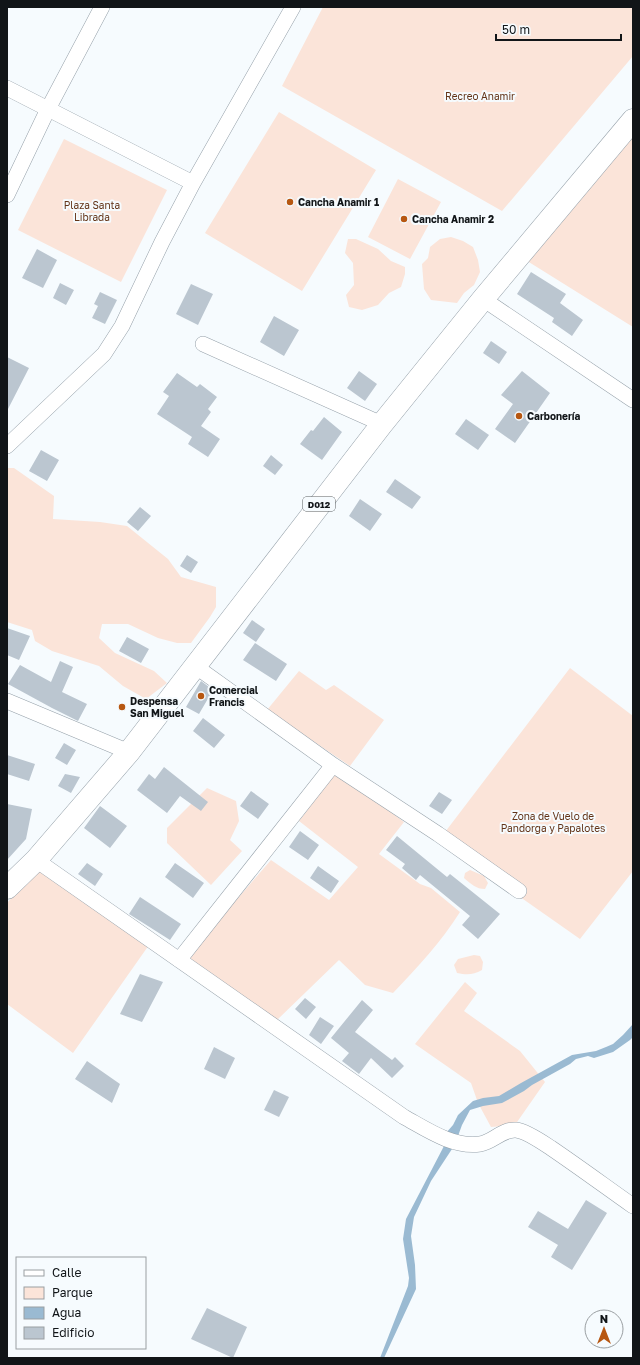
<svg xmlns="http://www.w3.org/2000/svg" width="640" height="1365" font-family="'Golos Text',sans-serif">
  <rect width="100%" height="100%" fill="#f6fbfe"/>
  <!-- green -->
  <path fill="#fbe4d9" d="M323,7H633V56L502,211L282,86Z
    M279,112L376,170L302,291L205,233Z
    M633,134V327L524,259Z
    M64,139L167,190L121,282L18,230Z
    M398,179L441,202L410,259L368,237Z
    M451,237L463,241L473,247L478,260L480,272L474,285L464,293L457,303L431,300L424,289L422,264L428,258L430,247L440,239Z
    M348,239H356L378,249L391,261L405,267V274L401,287L389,293L378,305L362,310L349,307L346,295L354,285L353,263L345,253Z
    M7,468H14L54,496L53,519L100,522L127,526L168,559L181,577L216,587V607L210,617L191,643H177L158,638L128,624H102L99,638L115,653L154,671L167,683L146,699L123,686L99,666L52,651L35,641L32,630L7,622Z
    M570,668L633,716V871L580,939L439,840Z
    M299,671L326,690L334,685L384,720L350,766L267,710Z
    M337,771L404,822L379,854L420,884L431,888L460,912C441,942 418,967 393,993L365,985L339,960L276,1021L186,958L271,860L329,900L358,867L299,821Z
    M207,788L236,801L239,821L230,840L242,851L211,885L167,843V828Z
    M38,868L149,945L73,1053L7,1004V903Z
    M470,870L484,876L488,883L485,889C476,889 471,884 464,878L465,873Z
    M474,955L480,956L483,962L482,970C473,975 467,975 457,973L454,965L458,959Z
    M465,982L477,993L464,1011L520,1051L545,1082L515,1125L491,1127L478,1103L471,1083L415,1044Z"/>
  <!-- water -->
  <path fill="#9abad2" d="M633,1024V1037L630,1040L613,1052L594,1058L588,1056L576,1059L570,1064L532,1085L524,1091L502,1103L483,1106L470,1110L462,1125L458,1136L446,1133L453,1125L458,1115L473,1101L483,1098L499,1096L521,1083L572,1055L596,1051L606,1047L613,1044L623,1035Z
    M444,1146L452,1149L431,1181L414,1217L411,1236L415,1265L416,1289L384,1358H380L408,1286L409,1278L403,1239L406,1219Z"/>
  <!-- building -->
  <path fill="#bbc6d0" d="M37,249L57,260L43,288L22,278Z
    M531,272L566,294L560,303L583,320L572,336L552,322L554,318L517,294Z
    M60,283L74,290L66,305L53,298Z
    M191,284L213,294L198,325L176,314Z
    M100,292L117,300L105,324L92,318L98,306L94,304Z
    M274,316L299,330L284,356L260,342Z
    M491,341L507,352L499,364L483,353Z
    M7,357L29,368L7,411Z
    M359,371L377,384L365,401L347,388Z
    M522,371L550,393L515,443L495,429L513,404L501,395Z
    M177,373L197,387L200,384L217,397L208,409L211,412L201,426L220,439L208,457L188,444L192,437L157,414L169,396L163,392Z
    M324,417L342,432L322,460L300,444L311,430L313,431Z
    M466,419L489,435L478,450L455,434Z
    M41,450L59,460L47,481L29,471Z
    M271,455L283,465L275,475L263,466Z
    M395,479L421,497L412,509L386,492Z
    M360,499L382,514L370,531L349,516Z
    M140,507L151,516L138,531L127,522Z
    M187,555L198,562L191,573L180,566Z
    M252,620L265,629L256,642L243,633Z
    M7,628L30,636L19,660L7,655Z
    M127,637L149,649L141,663L119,651Z
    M255,643L287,664L276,681L243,660Z
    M60,661L73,667L62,692L87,704L78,721L52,708L8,684L20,665L51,682Z
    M201,681L213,690L199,714L186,707Z
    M203,718L225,735L214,748L193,731Z
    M64,743L76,750L67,765L55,758Z
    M7,755L35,764L29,781L7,774Z
    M164,767L208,802L201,811L180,796L167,813L137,790L149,774L155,779Z
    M65,774L80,777L71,793L58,786Z
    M251,791L269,804L258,819L240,806Z
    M439,792L452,800L442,814L429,806Z
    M7,804L32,809L26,839L7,860Z
    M100,806L127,826L110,848L84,828Z
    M300,831L319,845L308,860L289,847Z
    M397,836L447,877L450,874L500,914L478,939L462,925L470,916L420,875L416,880L402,868L405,864L386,850Z
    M87,863L103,874L95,886L78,874Z
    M175,863L204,883L193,898L165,877Z
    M318,866L339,881L331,893L310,878Z
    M140,897L181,924L170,940L129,914Z
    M140,974L163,982L142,1022L120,1014Z
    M305,998L316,1007L306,1019L295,1009Z
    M362,1000L373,1010L355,1032L392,1060L395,1057L404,1066L392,1078L371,1058L359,1074L342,1061L349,1053L331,1038Z
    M320,1017L334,1026L321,1044L309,1035Z
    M214,1047L235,1058L225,1079L204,1069Z
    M87,1061L120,1084L112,1103L75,1079Z
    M274,1090L289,1097L279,1117L264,1110Z
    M586,1200L607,1213L572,1270L551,1257L558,1245L528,1227L538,1211L568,1229Z
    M207,1308L247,1327L233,1358L191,1339Z"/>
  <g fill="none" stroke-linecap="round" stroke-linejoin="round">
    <!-- minor casing -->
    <g stroke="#95a0a9" stroke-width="16">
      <path id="minor" d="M7,88L193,183
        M7,195L48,109L102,7
        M483,299L633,400
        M203,344L382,424
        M7,446L104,354L122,326L162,242L193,183L293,7
        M195,666L333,765L438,834L519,891
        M7,701L129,752
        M36,860L404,1117C426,1129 453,1148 480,1144C493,1142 502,1129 516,1130C526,1131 542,1142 551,1148C579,1167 606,1187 633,1206
        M179,960L333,765"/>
    </g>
    <!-- primary casing -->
    <g stroke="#95a0a9" stroke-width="23">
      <path id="primary" d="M7,888L36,860L129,752L382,424L483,299L633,120"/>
    </g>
    <!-- minor -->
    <use href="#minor" stroke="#fff" stroke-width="15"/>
    <!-- primary -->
    <use href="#primary" stroke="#fff" stroke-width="22"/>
  </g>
  <!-- markers -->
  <g fill="#b75711" stroke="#f6fbfe" stroke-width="1.5">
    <circle cx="290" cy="202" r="4"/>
    <circle cx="404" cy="219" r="4"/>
    <circle cx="519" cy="416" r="4"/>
    <circle cx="201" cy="696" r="4"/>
    <circle cx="122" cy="707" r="4"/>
  </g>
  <g text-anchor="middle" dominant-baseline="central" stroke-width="4" stroke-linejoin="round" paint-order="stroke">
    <!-- shield labels -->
    <rect fill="#f6fbfe" stroke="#565a5d" stroke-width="1" x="303" y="497" width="32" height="14" rx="3"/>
    <g font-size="9" font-weight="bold" fill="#111518">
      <text x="319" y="504">D012</text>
    </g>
    <!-- park labels -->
    <g font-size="10" fill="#633418" stroke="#f6fbfe">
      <text x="480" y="96">Recreo Anamir</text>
      <text x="92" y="205">Plaza Santa<tspan x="92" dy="12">Librada</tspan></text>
      <text x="553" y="816">Zona de Vuelo de<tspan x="553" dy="12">Pandorga y Papalotes</tspan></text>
    </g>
    <!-- poi labels -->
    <g font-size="10" font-weight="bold" fill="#111518" stroke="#f6fbfe" text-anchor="start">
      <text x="298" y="202">Cancha Anamir 1</text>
      <text x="412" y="219">Cancha Anamir 2</text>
      <text x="527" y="416">Carbonería</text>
      <text x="209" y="690">Comercial<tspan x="209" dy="12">Francis</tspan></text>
      <text x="130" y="701">Despensa<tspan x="130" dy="12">San Miguel</tspan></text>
    </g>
  </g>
  <!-- border -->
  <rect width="640" height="1365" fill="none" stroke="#111518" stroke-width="16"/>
  <!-- legend -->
  <rect x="16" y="1257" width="130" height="92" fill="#f6fbfe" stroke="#9a9fa2"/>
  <rect x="24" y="1270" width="20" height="6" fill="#ffffff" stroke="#9a9fa2"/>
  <text x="52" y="1277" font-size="12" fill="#111518">Calle</text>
  <rect x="24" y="1287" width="20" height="12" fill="#fbe4d9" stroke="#9a9fa2"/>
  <text x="52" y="1297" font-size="12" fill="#111518">Parque</text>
  <rect x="24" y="1307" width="20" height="12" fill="#9abad2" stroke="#9a9fa2"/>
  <text x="52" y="1317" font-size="12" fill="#111518">Agua</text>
  <rect x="24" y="1327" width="20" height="12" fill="#bbc6d0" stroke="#9a9fa2"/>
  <text x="52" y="1337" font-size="12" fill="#111518">Edificio</text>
  <!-- north arrow -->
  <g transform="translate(604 1329)"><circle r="19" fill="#f6fbfe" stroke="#9a9fa2"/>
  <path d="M0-3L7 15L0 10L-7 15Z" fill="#b75711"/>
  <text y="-6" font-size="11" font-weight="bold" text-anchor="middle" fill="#111518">N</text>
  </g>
  <!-- scale -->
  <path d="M496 34v6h125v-6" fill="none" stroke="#111518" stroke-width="2"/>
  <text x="502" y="34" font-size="12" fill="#111518" stroke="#f6fbfe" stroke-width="3" paint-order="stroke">50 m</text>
</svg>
